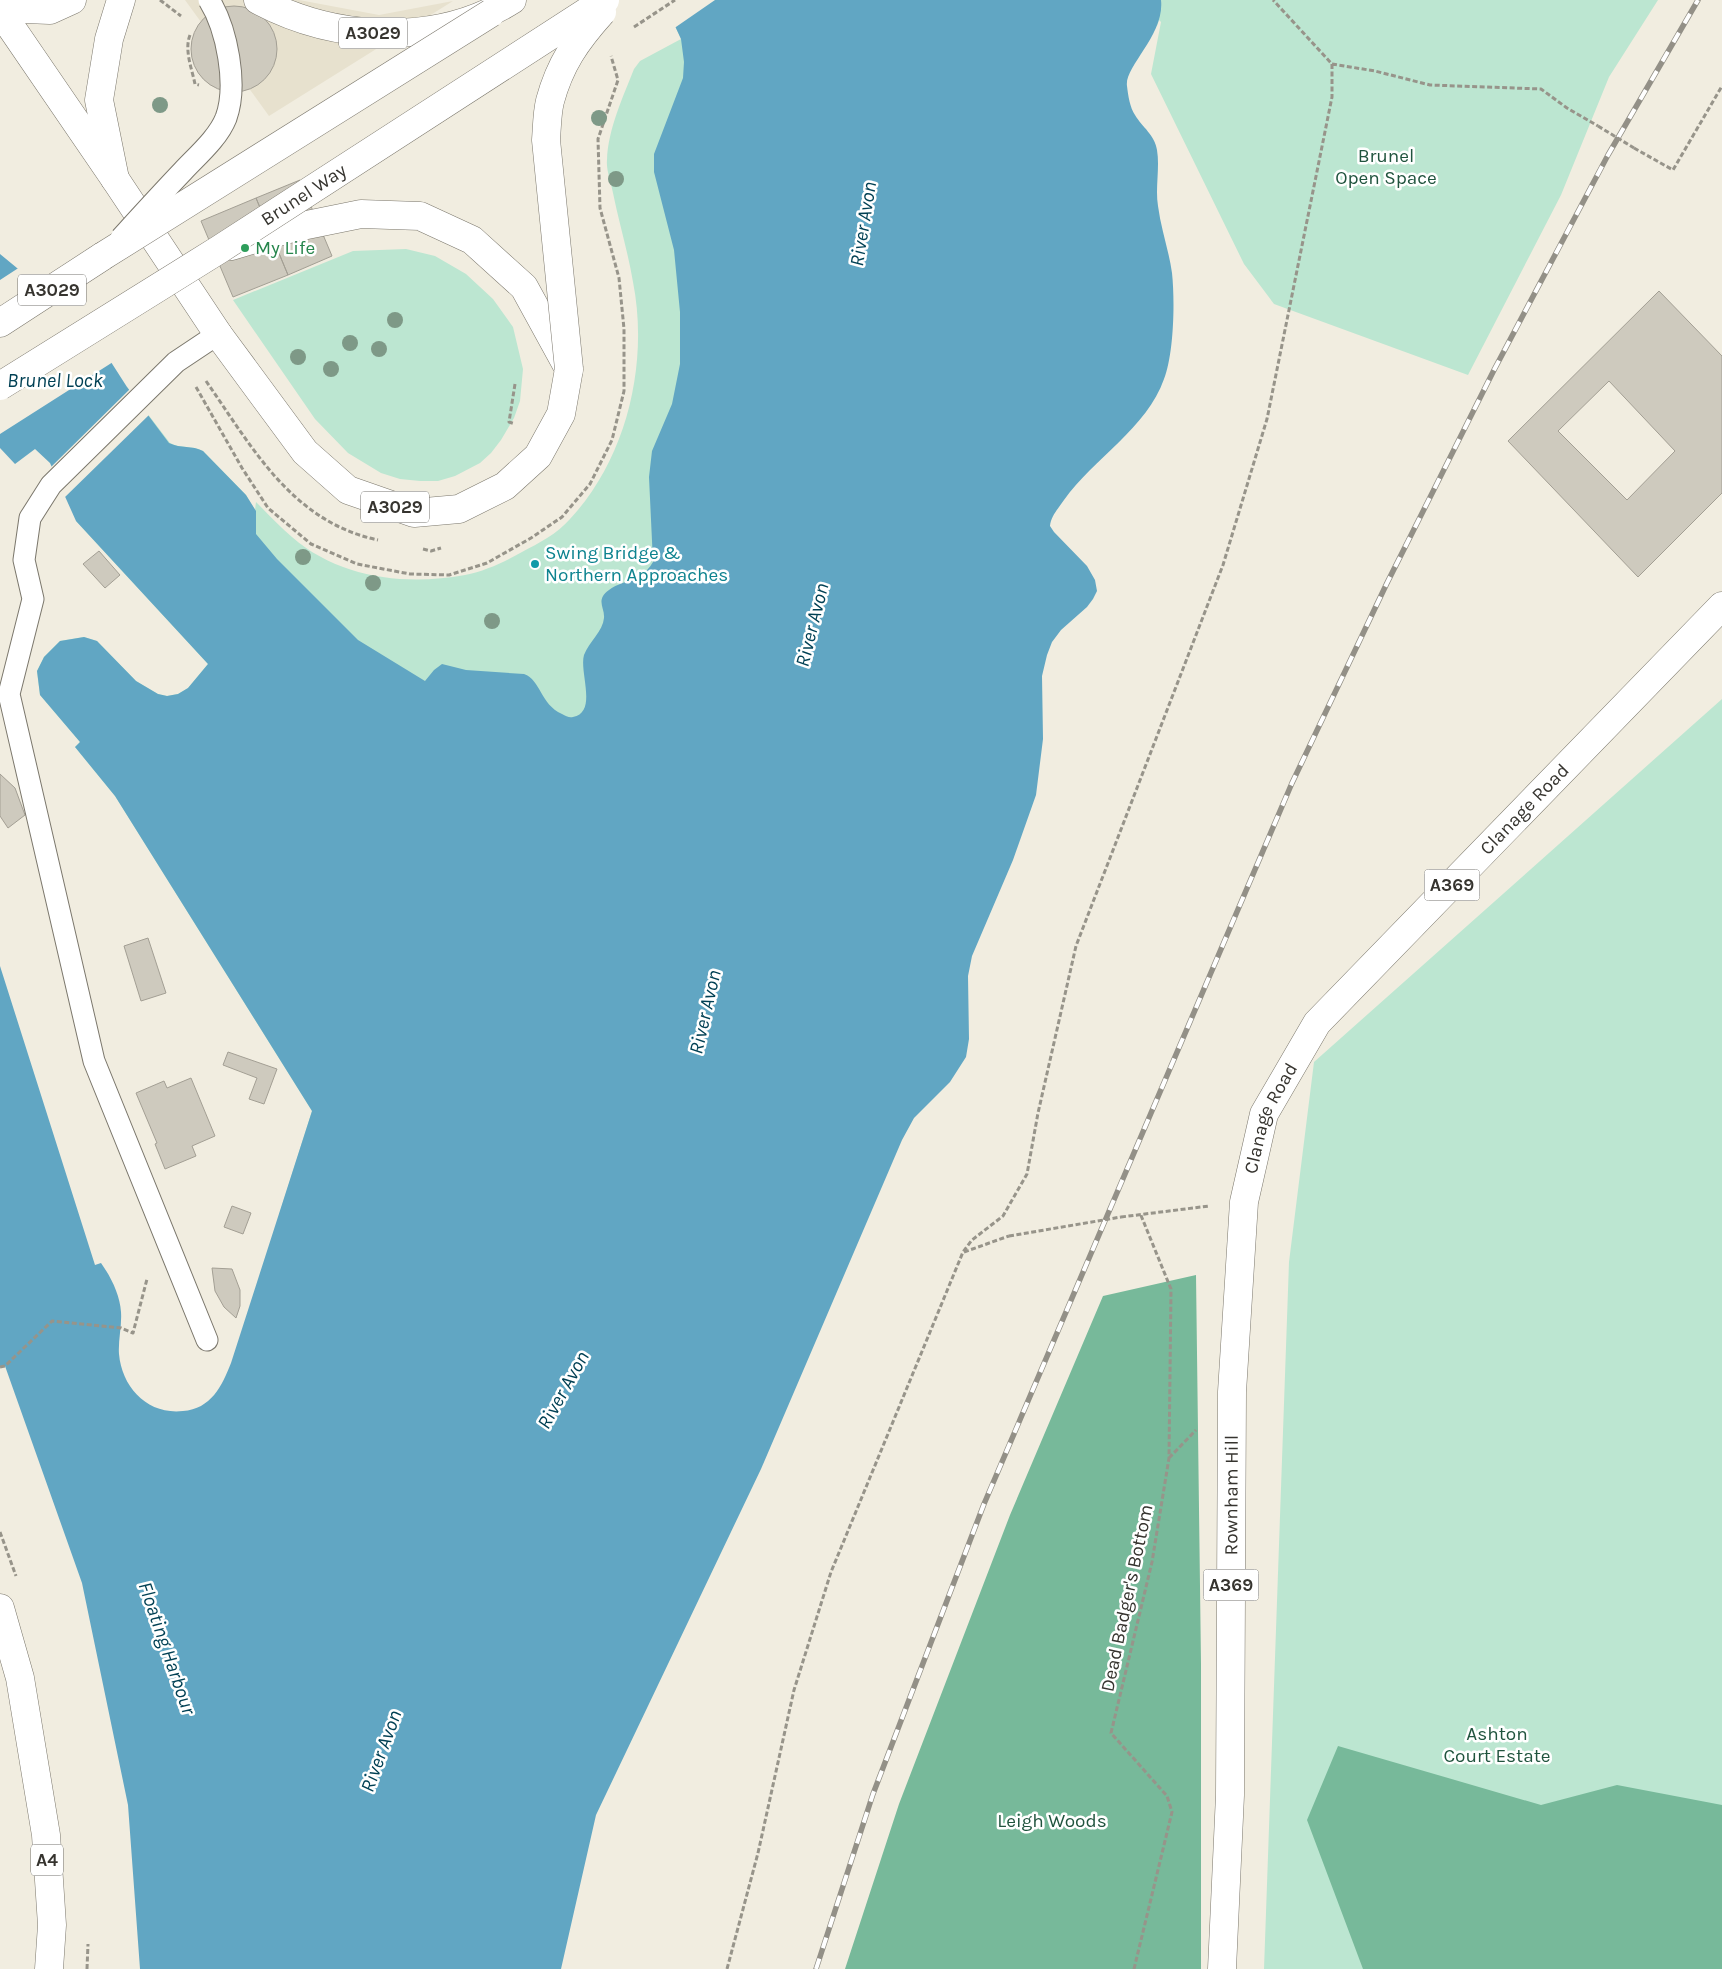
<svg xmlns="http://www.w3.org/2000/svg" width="1722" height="1969" font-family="Karla,sans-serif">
  <rect width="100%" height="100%" fill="#f1ede0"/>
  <!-- built -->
  <path fill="#e7e1ce" d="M185,0H299L379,15L453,1L269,116Z"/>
  <!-- green -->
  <path fill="#bce6d1" d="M663,0H823L790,373L279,1215L312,1111L115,796L75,747L80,742L40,695L37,671L44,657L60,641L84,637L97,641L136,681L158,694L167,696L178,694L188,688L208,664L76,521L81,501L127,387L170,443C181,449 192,445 203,451L246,495L255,510L256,502C268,514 279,526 292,537C339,578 405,586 465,575C485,571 504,562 522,552C539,543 557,534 570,519C627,458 649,363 633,282C628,252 619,223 613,193C611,182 606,170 607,160C608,129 623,97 634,69L640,61L681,39Z
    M895,0H1658L1609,77L1561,195L1468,375L1274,304L1244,264L1151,74L1161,22L1159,20L1157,26L1141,30Z
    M406,249L435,256L466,274L493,299L513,327L523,369L520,401L514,418L501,440L491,453L480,463L455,476L438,481H420L400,479L381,473L348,453L315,419L233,300L353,251Z
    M1722,699V1969H1264L1289,1262L1314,1062Z"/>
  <!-- forest -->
  <path fill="#77b99a" d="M1196,1275L1201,1664V1969H845L899,1804L1010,1515L1103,1296Z
    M1338,1746L1541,1805L1617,1785L1722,1805V1969H1363L1307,1820Z"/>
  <!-- water -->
  <path fill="#61a6c3" d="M663,0H1161C1165,35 1124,67 1127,86C1128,95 1130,108 1135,115C1142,127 1155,135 1157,150C1160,168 1155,188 1158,206C1161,229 1169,251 1172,273C1175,301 1174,353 1164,379C1147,428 1094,458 1064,500C1058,509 1051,516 1050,526L1054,532L1087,566L1095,580L1097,591L1093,599L1087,607L1061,630L1052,642L1047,655L1042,676L1043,739L1036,795L1013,860L972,956L968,976L969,1039L966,1057L950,1082L914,1118L902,1140L761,1469L596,1815L561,1969H140L128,1805L82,1583L5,1366H0V966L95,1265L101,1263C111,1277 120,1295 121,1312C122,1326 118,1341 119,1354C122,1388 148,1415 183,1411C211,1409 222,1386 231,1363L312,1111L115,796L75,747L80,742L40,695L37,671L44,657L60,641L84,637L97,641L136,681L158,694L167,696L178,694L188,688L208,664L76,521L50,463L35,449L15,464L0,448V254L34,282L102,348L127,387L169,443C181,449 192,445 203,451L246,495L256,511V534L277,559L358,640L425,681L434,670L442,664L466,670L524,674C541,680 540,704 562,714C566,716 569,718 573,717C598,712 579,672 584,655C589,642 603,631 604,618C605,608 595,600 609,590C627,577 638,586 653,562L649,477L652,451L672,404L680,364V312L674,250L654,172V154L683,78L684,62L681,39Z"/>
  <!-- pier -->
  <path fill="#f1ede0" d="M660,0H715L673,29Z
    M20,267L103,347L113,362L0,434V280Z
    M131,388L150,414L64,498L49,469Z"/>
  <!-- building -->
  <path fill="#cecabe" stroke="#a39f94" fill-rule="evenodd" d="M191 49a43 43 0 1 1 86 0a43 43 0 1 1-86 0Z
    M300,180L332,256L288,275L256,198Z
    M256,198L288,275L233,297L201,221Z
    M1659,291L1722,356V493L1638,577L1508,441ZM1609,381L1675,451L1627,500L1558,431Z
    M99,551L120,575L105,588L83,564Z
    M0,774L15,788L25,815L8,828L0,816Z
    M148,938L166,993L141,1001L124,946Z
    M228,1052L277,1069L264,1104L249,1099L257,1078L223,1065Z
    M191,1078L215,1136L192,1146L196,1156L165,1169L155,1144L157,1143L136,1093L164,1081L167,1088Z
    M232,1206L251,1213L243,1234L224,1227Z
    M212,1268L232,1269L240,1290V1306L236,1318L224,1307L215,1291Z"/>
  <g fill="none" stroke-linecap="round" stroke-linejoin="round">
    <!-- service casing -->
    <g stroke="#7b776c" stroke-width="23">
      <path id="service" d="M207,1340L94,1061L9,694L33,599L24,560L30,518L51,485L176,362L218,334"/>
    </g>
    <!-- minor casing -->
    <g stroke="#7b776c" stroke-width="29">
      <path id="minor" d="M0,8L50,10L72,0
        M115,179L99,100L109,39L121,0"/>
    </g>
    <!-- primary casing -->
    <g stroke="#7b776c" stroke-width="29">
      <g id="primary">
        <path d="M0,11L115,179L218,334"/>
        <path id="s1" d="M1222,1969L1230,1795L1232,1392L1244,1202L1264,1114L1317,1023L1722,606"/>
      </g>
    </g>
    <!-- trunk casing -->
    <g stroke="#7b776c" stroke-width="29">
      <path id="trunk" d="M258,0C334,41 437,47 512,0
        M0,323L103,256
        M218,334L305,452L348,490L414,513L459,509L505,486L538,456L561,414L569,369L524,287L472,240L420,216L361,214L292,228L231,246
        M0,1608L20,1678L46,1835L52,1925L49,1969"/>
    </g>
    <!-- path -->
    <path stroke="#97948a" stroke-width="3" stroke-dasharray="5 2.5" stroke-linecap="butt" d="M160,0L181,16
      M190,35C184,50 192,69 195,84L199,85
      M1332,64L1375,71L1430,85L1541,89L1567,108L1598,126
      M1634,148L1673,170L1722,86
      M206,381C252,447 292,522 378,540
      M515,384L509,422L515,424
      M196,387L242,468L268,508L311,544L357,564L410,574L449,575L487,563L531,538L562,517L590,484L612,440L624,391V329L619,278L600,208L598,139L618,80L611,56
      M423,549L431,551L441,548
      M1121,1217L1209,1206
      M964,1252L1009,1236
      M0,1367L5,1366L52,1321L121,1328L133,1333L147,1279
      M1169,1458L1196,1430
      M0,1532L16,1576
      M87,1969L88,1944
      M727,1969L758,1853L794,1690L831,1572L963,1252L972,1240L1003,1216L1027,1174L1038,1113L1076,946L1223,565L1267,419L1332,97V64L1273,0
      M1134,1969L1172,1812L1167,1796L1111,1733L1152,1562L1169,1458L1171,1289L1140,1213"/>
    <!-- service -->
    <use href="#service" stroke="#fff" stroke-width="21"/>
    <!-- minor -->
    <use href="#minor" stroke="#fff" stroke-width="28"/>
    <!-- primary -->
    <use href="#primary" stroke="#fff" stroke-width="28"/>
    <!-- trunk -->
    <use href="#trunk" stroke="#fff" stroke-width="28"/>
    <!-- rail casing -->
    <g stroke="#939087" stroke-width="5.5">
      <path id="rail" d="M816,1969L873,1794L984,1504L1292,783L1387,583L1494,370L1608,155L1698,0"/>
    </g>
    <!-- rail -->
    <use href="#rail" stroke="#fff" stroke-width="4" stroke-dasharray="11" stroke-linecap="butt"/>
    <!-- service-bridge casing -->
    <g stroke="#7b776c" stroke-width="23" stroke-linecap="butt">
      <path id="service-bridge" d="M121,238C142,215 162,193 183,171C198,155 218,138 226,118C238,85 227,29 209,0"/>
    </g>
    <!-- trunk-bridge casing -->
    <g stroke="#7b776c" stroke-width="29" stroke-linecap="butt">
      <g id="trunk-bridge">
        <path d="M103,256L491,13"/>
        <path d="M569,369L546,140C547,127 547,113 550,101C560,64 576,41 602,12"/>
        <path id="s2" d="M0,386L220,249L605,0"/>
      </g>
    </g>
    <!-- path-bridge -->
    <path stroke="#97948a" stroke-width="3" stroke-dasharray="5 2.5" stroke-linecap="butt" d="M634,27L675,0
      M1598,126L1634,148
      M1009,1236L1121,1217"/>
    <!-- service-bridge -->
    <use href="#service-bridge" stroke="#fff" stroke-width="21"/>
    <!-- trunk-bridge -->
    <use href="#trunk-bridge" stroke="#fff" stroke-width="28"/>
  </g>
  <!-- trees -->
  <g fill="#7e9987">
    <circle cx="160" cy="105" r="8"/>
    <circle cx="599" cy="118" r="8"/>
    <circle cx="616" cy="179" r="8"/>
    <circle cx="395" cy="320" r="8"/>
    <circle cx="350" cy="343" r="8"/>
    <circle cx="379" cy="349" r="8"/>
    <circle cx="298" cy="357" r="8"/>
    <circle cx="331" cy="369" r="8"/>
    <circle cx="303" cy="557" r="8"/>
    <circle cx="373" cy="583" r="8"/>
    <circle cx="492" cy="621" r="8"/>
  </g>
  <!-- markers -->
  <circle fill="#2e9e5b" stroke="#fff" stroke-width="2" cx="245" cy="248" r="5"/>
  <circle fill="#0f9aa8" stroke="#fff" stroke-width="2" cx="535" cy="564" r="5"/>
  <g text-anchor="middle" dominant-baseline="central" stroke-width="5" stroke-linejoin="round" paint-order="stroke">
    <!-- shield labels -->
    <g fill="#fff" stroke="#72716d" stroke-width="1">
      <rect x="339" y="17.5" width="68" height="31" rx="4"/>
      <rect x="18" y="274.5" width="68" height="31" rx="4"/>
      <rect x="361" y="491.5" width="68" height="31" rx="4"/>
      <rect x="1424.5" y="869.5" width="55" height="31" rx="4"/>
      <rect x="1203.5" y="1569.5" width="55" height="31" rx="4"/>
      <rect x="31" y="1844.5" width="32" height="31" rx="4"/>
    </g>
    <g font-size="18" font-weight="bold" fill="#36342f">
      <text x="373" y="33">A3029</text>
      <text x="52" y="290">A3029</text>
      <text x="395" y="507">A3029</text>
      <text x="1452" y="885">A369</text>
      <text x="1231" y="1585">A369</text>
      <text x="47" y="1860">A4</text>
    </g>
    <!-- park labels -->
    <g font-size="19" fill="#20543e" stroke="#fff">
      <text x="1386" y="156">Brunel<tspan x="1386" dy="22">Open Space</tspan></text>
      <text x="1497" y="1734">Ashton<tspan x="1497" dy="22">Court Estate</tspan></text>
      <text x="1052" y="1821">Leigh Woods</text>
    </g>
    <!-- street labels -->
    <g font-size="19" fill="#36342f" stroke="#fff">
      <text stroke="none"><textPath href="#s2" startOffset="359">Brunel Way</textPath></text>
      <text stroke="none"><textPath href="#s1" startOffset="1261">Clanage Road</textPath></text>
      <text stroke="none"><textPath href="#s1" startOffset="856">Clanage Road</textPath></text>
      <text stroke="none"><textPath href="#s1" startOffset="474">Rownham Hill</textPath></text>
      <text transform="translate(1127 1598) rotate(-78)">Dead Badger's Bottom</text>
    </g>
    <!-- leisure labels -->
    <g font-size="19" fill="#27864d" stroke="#fff" text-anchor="start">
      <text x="255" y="248">My Life</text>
    </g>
    <!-- culture labels -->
    <g font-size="19" fill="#0d838f" stroke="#fff" text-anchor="start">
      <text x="545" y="553">Swing Bridge &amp;<tspan x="545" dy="22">Northern Approaches</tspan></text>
    </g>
    <!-- water labels -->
    <g font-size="20" font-style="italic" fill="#004054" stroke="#fff">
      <text transform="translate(863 224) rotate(-81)">River Avon</text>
      <text x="55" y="380">Brunel Lock</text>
      <text transform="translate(812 625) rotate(-76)">River Avon</text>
      <text transform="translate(705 1012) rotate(-77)">River Avon</text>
      <text transform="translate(563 1390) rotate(-61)">River Avon</text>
      <text transform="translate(167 1648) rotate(71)">Floating Harbour</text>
      <text transform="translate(381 1751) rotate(-70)">River Avon</text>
    </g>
  </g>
</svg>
